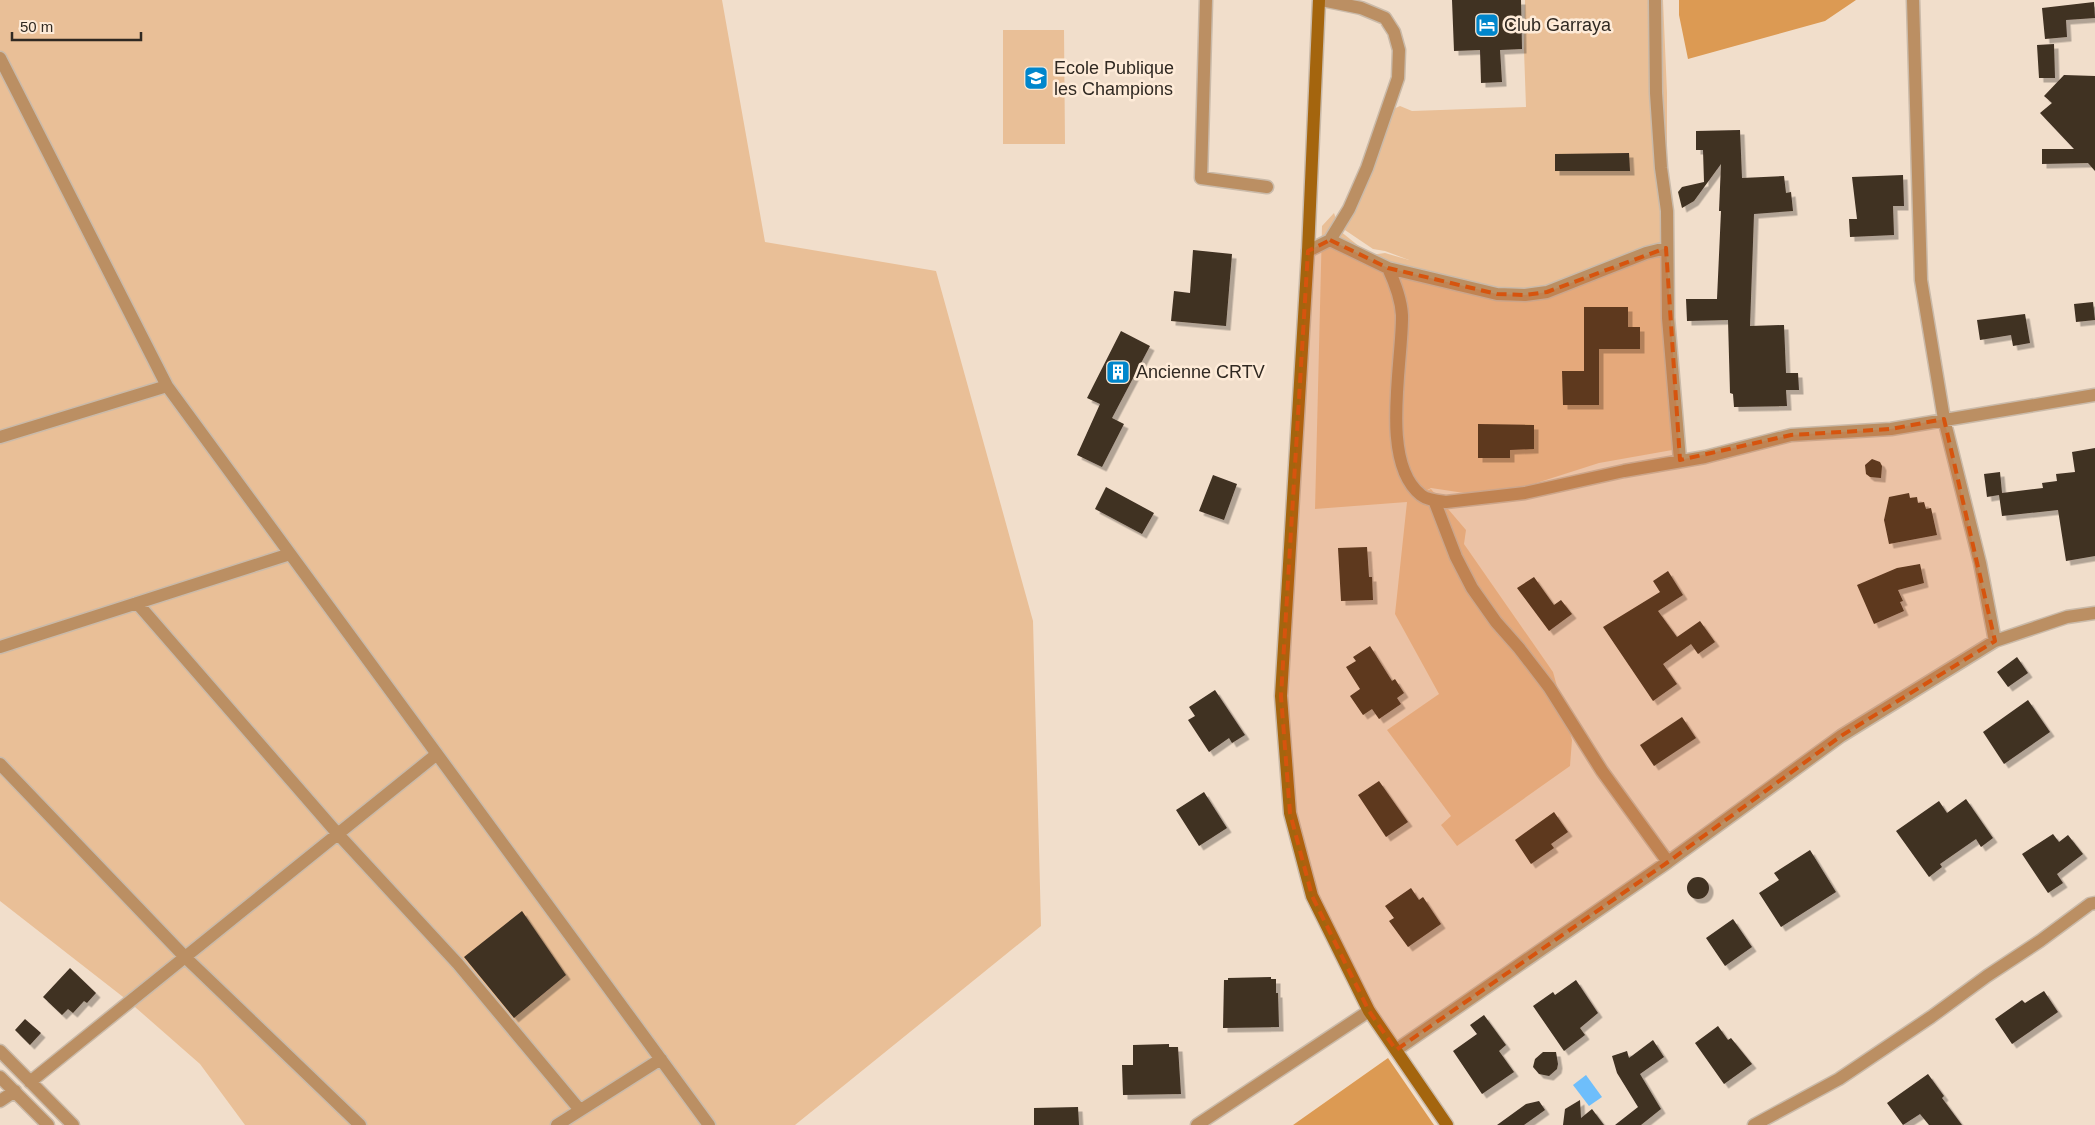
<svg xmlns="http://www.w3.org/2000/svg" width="2095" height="1125" font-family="Helvetica,sans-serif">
  <defs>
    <filter id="shadow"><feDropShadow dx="4.5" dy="4.5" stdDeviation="0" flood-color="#0004"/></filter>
  </defs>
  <rect width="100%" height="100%" fill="#f1decb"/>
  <!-- green -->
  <path fill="#e9bf97" d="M0,0H722L765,242L936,271L1033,621L1041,926L795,1125H245L200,1064L127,1000L0,901Z
    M1525,0H1663L1667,93V211L1678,449L1599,463L1524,487L1464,493L1431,488L1422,493L1431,489L1466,530L1464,544L1553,672L1572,740L1570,766L1457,846L1441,825L1451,816L1387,730L1439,694L1395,614L1407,502L1315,509L1322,226L1334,213L1340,231L1370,255L1385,253L1409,260L1385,251L1373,249L1342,228L1344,212L1389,111L1400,106L1412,111L1526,107L1524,50Z
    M1003,30H1064L1065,144H1003Z"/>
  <!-- forest -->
  <path fill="#dc9a53" d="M1679,0H1856L1825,21L1688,59L1679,15Z
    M1388,1058L1434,1125H1293Z"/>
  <!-- water -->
  <path fill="#6ebefb" d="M1586,1075L1602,1097L1589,1106L1573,1085Z"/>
  <!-- building -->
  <path fill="#3f3022" filter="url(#shadow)" d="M1452,0H1521L1522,49L1500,50L1502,82L1481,83L1480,50L1454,51Z
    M2094,2L2095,18L2066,20L2067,37L2045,39L2042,8Z
    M2054,44L2055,78H2039L2037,45Z
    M2064,75L2095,76V171L2088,163L2042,164V149H2074L2040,113L2052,103L2044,96Z
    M1740,130L1742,178L1784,176L1786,193L1791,192L1793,211L1754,214L1750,326L1784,325L1786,373H1798L1799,390H1786L1787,406L1734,407L1733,394L1730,393L1728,320L1687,321L1686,299H1717L1721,211H1719L1721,164L1694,201L1682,208L1678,192L1682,187L1704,182L1703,150H1696V131Z
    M1629,153L1630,171H1555V154Z
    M1903,175L1904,206H1893L1894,235L1850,237L1849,219H1857L1852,177Z
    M1193,250L1232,254L1226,326L1171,321L1174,291L1190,293Z
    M2093,302L2095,320L2076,322L2074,304Z
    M1584,307H1628V327H1640V349H1599V405H1563L1562,371H1584Z
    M2025,314L2030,343L2013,346L2011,335L1980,340L1977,320Z
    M1121,331L1150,346L1112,418L1124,424L1102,467L1077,455L1100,404L1087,398Z
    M1478,424L1534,425V449L1510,450V458H1478Z
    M2095,448V556L2066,561L2058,510L2002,516L1999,495L1987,497L1984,474L2000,472L2002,493L2043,488L2042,483L2057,481L2056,474L2075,472L2072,452Z
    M1872,459L1880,462L1882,466L1881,478L1870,477L1866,474L1865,465Z
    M1213,475L1237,484L1224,520L1199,511Z
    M1106,487L1154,513L1142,534L1095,509Z
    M1909,493L1910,498L1917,497L1918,503L1924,502L1926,509L1931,508L1937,535L1889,544L1884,520L1889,497Z
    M1367,547L1369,577H1372L1373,600L1341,601L1338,548Z
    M1920,564L1924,583L1898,590L1903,601L1900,602L1904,611L1874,624L1857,585L1897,568Z
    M1668,571L1683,595L1658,611L1677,637L1700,621L1715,642L1698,654L1691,644L1663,664L1677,684L1653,701L1603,627L1660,592L1653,581Z
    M1534,577L1554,605L1561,600L1572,614L1549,631L1517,588Z
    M1370,646L1392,681L1395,679L1404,693L1397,698L1401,704L1379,719L1372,709L1363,715L1350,696L1360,689L1346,667L1356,661L1353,657Z
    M2017,657L2028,673L2008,687L1997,672Z
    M1215,690L1245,735L1232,743L1229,738L1209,752L1188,720L1195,716L1189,707Z
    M2028,700L2050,732L2004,764L1983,732Z
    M1682,717L1696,738L1654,766L1640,745Z
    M1379,781L1408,822L1386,837L1358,795Z
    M1204,792L1227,828L1199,846L1176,810Z
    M1966,799L1993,838L1981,847L1976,839L1940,864L1942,867L1929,877L1896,831L1939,801L1947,813Z
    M1554,812L1568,832L1551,844L1554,848L1531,864L1515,840Z
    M2053,834L2059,842L2068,835L2083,854L2057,874L2063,883L2048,893L2022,854Z
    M1810,850L1836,892L1781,927L1759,893L1779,880L1774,873Z
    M1687 888a11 11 0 1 1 22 0a11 11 0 1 1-22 0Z
    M1411,888L1419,900L1423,897L1441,924L1408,947L1389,921L1394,918L1385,906Z
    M522,911L566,975L514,1018L464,957Z
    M1733,919L1752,947L1725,966L1706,938Z
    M70,968L96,993L87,1003L84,1001L73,1013L68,1009L62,1015L43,997Z
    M1271,977V979H1276V993H1278L1279,1027L1223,1028L1224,980H1228V978Z
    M1576,980L1598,1013L1580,1028L1585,1035L1564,1051L1533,1006L1553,992L1555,995Z
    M2044,991L2058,1012L2012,1044L1995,1019L2022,1000L2025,1003Z
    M1484,1015L1506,1045L1499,1051L1514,1072L1482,1094L1453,1051L1477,1034L1470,1025Z
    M25,1019L41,1033L30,1045L15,1030Z
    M1718,1026L1728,1040L1731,1038L1752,1064L1724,1084L1695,1043Z
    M1653,1040L1664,1057L1640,1074L1661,1109L1641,1125H1615L1638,1107L1617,1073L1612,1056L1627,1051L1629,1058Z
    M1169,1044V1047H1178L1181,1094L1123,1095L1122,1065H1133V1045Z
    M1543,1052H1556L1558,1064L1557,1069L1549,1076L1539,1074L1533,1067L1535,1059Z
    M1928,1074L1944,1096L1942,1098L1962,1125H1929L1920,1114L1903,1125L1887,1103Z
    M1580,1100L1581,1118L1592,1109L1604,1125H1563L1565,1109Z
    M1539,1101L1545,1110L1524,1125H1497L1526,1104Z
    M1078,1107L1079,1125H1034V1108Z"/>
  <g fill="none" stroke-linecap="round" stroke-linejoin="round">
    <!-- street casing -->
    <g stroke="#cabaa9" stroke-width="15">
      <path id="street" d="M1206,0L1201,178L1267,187
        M1655,0L1656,93L1661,168L1667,211L1668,318L1680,460
        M1913,0L1921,280L1944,419L1980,563L1995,641
        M0,58L167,386L709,1125
        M1330,240L1388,268C1395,283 1401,298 1402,315C1403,361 1379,462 1421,495C1427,500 1438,501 1446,502L1525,493L1624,471L1705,457L1791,435L1891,429L2095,395
        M1308,251L1330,240L1349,209L1367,168L1398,78L1399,50L1394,32L1385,18L1361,8L1322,0
        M1388,268L1497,294L1525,295L1547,292L1646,253L1666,248
        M0,437L167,386
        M1434,500L1456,557L1472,588L1496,622L1519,648L1549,687L1602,771L1668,862
        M137,603L337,833L458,964L580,1110
        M0,647L290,554
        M0,764L185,957L360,1125
        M1396,1050L1668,862L1841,736L1995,641L2067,617L2095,613
        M0,1051L73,1125
        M0,1077L48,1125
        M30,1082L437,754
        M0,1101L15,1091
        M557,1125L661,1059
        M1197,1125L1369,1011
        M1754,1125L1839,1079L1931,1017L1987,976L2040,941L2090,904L2095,903"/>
    </g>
    <!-- secondary casing -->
    <g stroke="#cabaa9" stroke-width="15">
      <path id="secondary" d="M1319,0L1308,251L1281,696L1290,813L1312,896L1369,1011L1447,1125"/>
    </g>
    <!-- street -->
    <use href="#street" stroke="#bb8f63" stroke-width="12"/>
    <!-- secondary -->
    <use href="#secondary" stroke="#a4650e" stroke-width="12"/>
  </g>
  <!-- marked area -->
  <path fill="#d6540e" fill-opacity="0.2" stroke="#d6540e" stroke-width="4" stroke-dasharray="10 6" stroke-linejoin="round" d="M1330,240L1388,268L1497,294L1525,295L1547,292L1666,248L1680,460L1791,435L1891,429L1944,419L1995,641L1841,736L1668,862L1396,1050L1369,1011L1312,896L1290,813L1281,696L1308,251Z"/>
  <!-- icons -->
  <defs>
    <g id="hotel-square" transform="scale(1.25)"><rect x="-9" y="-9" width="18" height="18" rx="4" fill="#0086cc" stroke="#feebd8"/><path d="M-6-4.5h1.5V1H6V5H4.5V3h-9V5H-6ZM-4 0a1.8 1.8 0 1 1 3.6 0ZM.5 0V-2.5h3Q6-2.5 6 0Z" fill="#fff"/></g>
    <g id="school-square" transform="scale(1.25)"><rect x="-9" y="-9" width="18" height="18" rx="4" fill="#0086cc" stroke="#feebd8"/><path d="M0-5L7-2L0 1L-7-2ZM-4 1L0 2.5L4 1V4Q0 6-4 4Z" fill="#fff"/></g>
    <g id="building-square" transform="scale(1.25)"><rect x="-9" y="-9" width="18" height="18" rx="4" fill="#0086cc" stroke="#feebd8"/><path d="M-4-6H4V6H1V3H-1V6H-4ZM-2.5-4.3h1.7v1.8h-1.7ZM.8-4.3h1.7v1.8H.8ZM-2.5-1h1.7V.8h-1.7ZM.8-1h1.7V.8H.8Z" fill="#fff"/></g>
  </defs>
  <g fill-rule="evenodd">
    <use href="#hotel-square" x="1487" y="25"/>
    <use href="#school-square" x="1036" y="78"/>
    <use href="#building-square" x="1118" y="372"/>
  </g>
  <g text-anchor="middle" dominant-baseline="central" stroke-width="5" stroke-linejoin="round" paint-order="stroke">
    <!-- poi labels -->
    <g font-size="18" fill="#302922" stroke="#feebd8" text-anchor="start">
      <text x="1504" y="25">Club Garraya</text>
      <text x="1054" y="68">Ecole Publique<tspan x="1054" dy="21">les Champions</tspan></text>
      <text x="1136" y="372">Ancienne CRTV</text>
    </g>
  </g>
  <!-- scale -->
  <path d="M12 32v8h129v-8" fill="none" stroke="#302922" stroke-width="2.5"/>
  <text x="20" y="32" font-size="15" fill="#302922" stroke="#feebd8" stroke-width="4" paint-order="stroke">50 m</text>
</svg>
